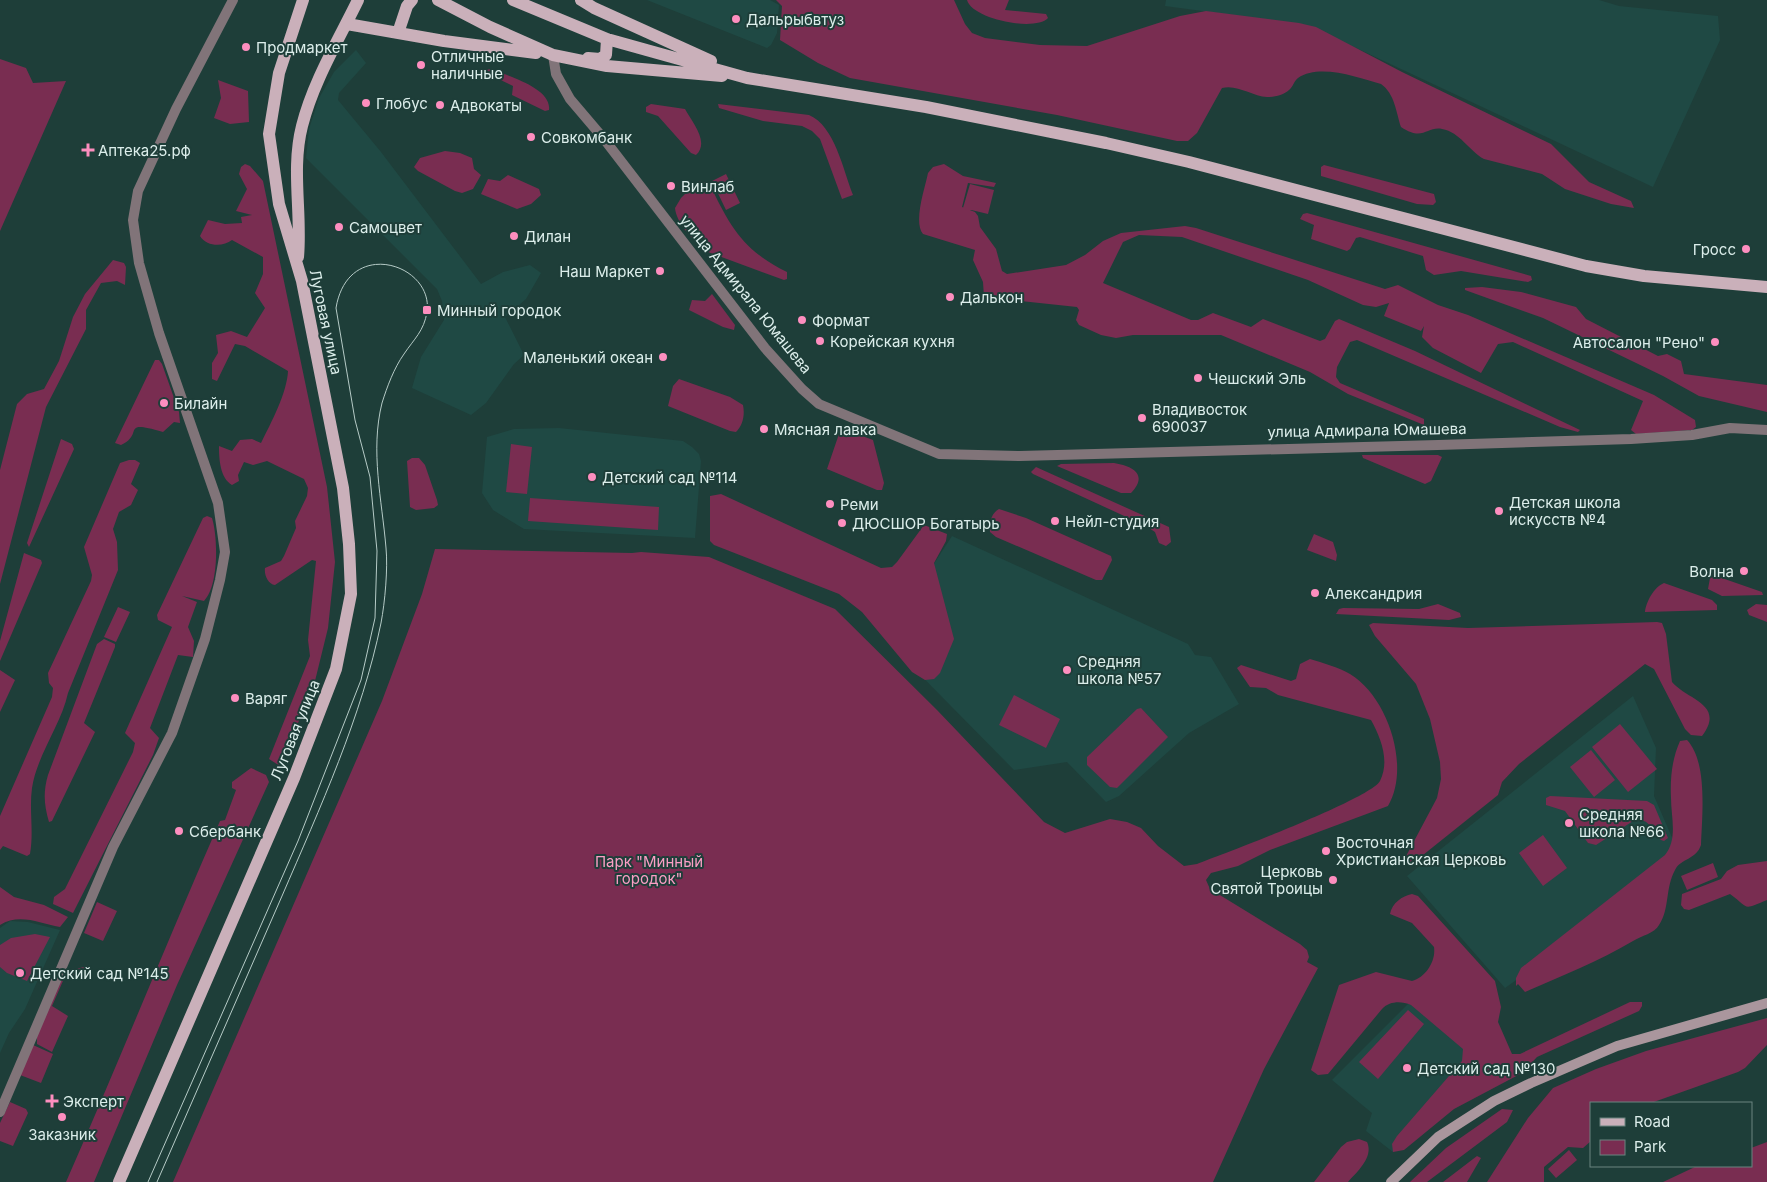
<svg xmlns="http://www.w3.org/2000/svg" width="1767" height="1182" font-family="Inter,sans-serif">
  <rect width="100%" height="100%" fill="#1e3e39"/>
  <!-- built -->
  <path fill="#1f4944" d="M647,0H770L779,5L777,33L771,45L767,48Z
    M1166,0H1599L1619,6L1718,16L1720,40L1653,187L1307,25L1165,6Z
    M356,50L366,63L339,93L338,100L381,152L481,284L503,272L530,265L541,273L526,299L505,317L524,355L514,364L486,403L471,415L412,388L421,357L444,320L442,301L437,289L306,158L309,129L319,98L334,72Z
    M559,428L683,441L692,447L699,454L701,461L695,538L524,529L493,510L482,493L487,437L514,429Z
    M952,536L1188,644L1195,655L1211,657L1239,704L1189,733L1119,796L1106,802L1067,762L1014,770L885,639Z
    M1633,696L1656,748L1654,796L1677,849L1671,870L1505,988L1407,876Z
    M10,921L28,922L60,930L25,1009L9,1033L0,1053V928Z
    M1419,993L1480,1056L1393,1152L1366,1131L1372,1113L1332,1080Z"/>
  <!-- green -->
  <path fill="#792d51" d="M776,0H954L965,24L972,33L985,38L1040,45L1087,46L1180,16L1206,11L1299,23L1316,27L1402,72L1551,144L1589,182L1631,201L1634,208L1611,204L1565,189L1542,174L1484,159C1469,151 1460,132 1442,129C1427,126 1423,142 1401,127C1396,112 1395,94 1381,84C1359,78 1320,63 1298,78C1294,81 1293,87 1289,90C1284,95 1274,97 1267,97C1252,96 1237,84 1222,88L1197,133L1188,141H1177L1057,115L850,78L818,63L780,40L782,6Z
    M967,0H1009L1005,10L1046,14L1048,18C1035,32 972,19 967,0Z
    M0,59L26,68L33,83L66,81L0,231Z
    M491,69C508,76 552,88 549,110L545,111L512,95L513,86L486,73L485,70Z
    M218,80L248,91L249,122L230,124L214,118L221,98Z
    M651,104L685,109C692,122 710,142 696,155L691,153L658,116L646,112V107Z
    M718,104L809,115C835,126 843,170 853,195L842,199L820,139L812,131L802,126L763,121L719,108Z
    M445,151L460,153L472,158L474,169L481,175L473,189L462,193L455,191L418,171L414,167L420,158Z
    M245,164L250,166L263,181L327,487L335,562L328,628L314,685L280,766L269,759L310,656L308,640L316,561L312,560L275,585C268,584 264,575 265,568L281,561L284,556L296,528L295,521L307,496L308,488L304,479L267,461L253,465L244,462L238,475L239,481L232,485C220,478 219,459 219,446L232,451L240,440L252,439L261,443C271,423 287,393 288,371L245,346L235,344L217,381L212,379V363L218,353L216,335L231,331L247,337L265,308L255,293L263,274V257L232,240C223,247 207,247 200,236L208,220L225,224L242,223L241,217L252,215L236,211L247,189L239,174L241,167Z
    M944,164L963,176L996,183L994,187L968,183L962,207L975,212L978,216L980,227L996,249L1002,271L1007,274L1066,265L1085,255L1103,241L1121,233L1185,226L1196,228L1385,289L1398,285L1438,305L1468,315L1654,395L1695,420L1696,427L1692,430L1636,434L1631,430L1643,401L1513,342L1498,344L1481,373L1433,348L1422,337L1424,326L1421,331L1384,316L1389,303L1376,307L1363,305L1308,280L1182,237L1139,235L1123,242L1103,283L1191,320H1198L1213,313L1251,327L1263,319L1320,341L1325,339L1335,321L1339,319L1415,351L1580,430L1578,432L1560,427L1357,340L1350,342L1337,367L1336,377L1340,383L1424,419V425L1348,394L1310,372L1221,335H1133L1116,338L1101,335L1079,325L1076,320L1079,310L1077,307L984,297L983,282L973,260L975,250L923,234C913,222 925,188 928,173L933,167Z
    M1324,165L1434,194L1436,202L1433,205L1417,204L1321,176V167Z
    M726,174L740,203L726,210L712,181Z
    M508,175L539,189L541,195L531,204L517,209L481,194L488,179L500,181Z
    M698,181L709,183C730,226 742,250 787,272V279L784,280L708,252C695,243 676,223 675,208L681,198Z
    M970,184L994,190L988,214L963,208Z
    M1307,213L1531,276L1532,280L1528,282L1461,271L1434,275L1426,270L1423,256L1360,237L1356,238L1350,249L1347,251L1311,239L1314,225L1300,219L1303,214Z
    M113,260L124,263L126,267L125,285L117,281L101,283L86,310V329L46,407L0,584V470L17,404L27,394L44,389L59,361L73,317L85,294Z
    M1482,287L1521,292L1576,307L1586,319L1658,356L1667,354L1681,361L1684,374L1767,385V412L1699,396L1663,376L1543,318L1465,290V288Z
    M712,294L735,325L734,330L723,327L689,310L692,300L705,301Z
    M155,360H159L162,364L179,412L180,423L174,422L163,432C119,419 145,434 121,445L115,443Z
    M679,379L730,397L743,405C745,415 743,425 736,432L730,431L668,406L673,386Z
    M846,430L873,440L884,483L882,490H877L827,469L840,431Z
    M61,439L72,444L74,449L29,547L27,543Z
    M511,444L532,447L527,494L506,492Z
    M1365,455H1438L1442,457L1431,481L1425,484L1363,458L1362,455Z
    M412,458H419L425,465L437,500L438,505L434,508L416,510L410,507L407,461Z
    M129,460H135L140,463L131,484L138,490L131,505L119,512L113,529L117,542L118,570L68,693C61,725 37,755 32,788C29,810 34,831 30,854L27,856L3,846L0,850V816L52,697L53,688L49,683L48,673L91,581L92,575L84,547L120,463Z
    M1114,463C1132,466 1149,474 1131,493H1121L1057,466L1061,464Z
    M1036,467L1169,527L1171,542L1166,546L1159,543L1155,532L1146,526L1033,474L1031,472Z
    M721,494L881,568L892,567L897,562L924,525L947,534L946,541L934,563L954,639L940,673L934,679L925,680L912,672L862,612L839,594L714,545L710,541V496Z
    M530,498L659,507L658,530L528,521Z
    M999,509L1026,518L1111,556L1112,560L1102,580H1096L996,537L990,532C989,524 991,513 999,509Z
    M207,516L212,518C218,537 219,586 204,601L182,596L197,602L188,627L194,641L193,657L178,655L150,728L159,738L153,755L73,913L53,904L54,897L65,889L133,752L135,743L125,733L172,627L158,620L157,615L203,518Z
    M1314,534L1333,542L1337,555L1336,561L1307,550Z
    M435,549L632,553L641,552L709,557L835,609L937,710L1044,822L1065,833L1110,819L1127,822L1141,828L1158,846L1184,866L1197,864C1226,853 1370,799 1380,781C1390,761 1381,738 1371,720L1278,695L1266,688L1250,687L1237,668L1241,665L1291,681L1296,679L1300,664L1310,659C1323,663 1338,667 1350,674C1388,697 1411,767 1388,806L1270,850L1238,866L1211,873L1206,880L1210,889L1300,944L1307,950L1309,957L1307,962L1318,968L1264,1069L1213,1182H173L382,701L422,594Z
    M24,553L41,560L42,563L0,661V641Z
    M1716,576L1762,592L1763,595L1722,596L1708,589L1710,578Z
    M1664,583L1712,600L1717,605V610L1645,612C1646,602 1654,587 1664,583Z
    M1438,604L1460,613L1461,617L1449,620L1336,614L1339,609L1343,608L1419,609Z
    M1756,604L1767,605V622L1749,615L1747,610Z
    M118,607L130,612L116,642L104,637Z
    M1657,622L1662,623L1666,634L1672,682C1687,700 1726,704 1702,736L1691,735L1685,729L1654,669L1645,664L1519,764L1502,782L1498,795L1413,863L1404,860L1437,798L1441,779L1440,762L1430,719L1416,684L1375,636L1369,625L1373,623L1468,628Z
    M104,639L115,644V647L84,723L95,732L52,821L49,822C44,805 43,792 48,775L97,644Z
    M0,670L15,680L0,712Z
    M1014,695L1060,719L1046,748L999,725Z
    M1141,708L1168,737L1117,788L1110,787L1087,765V757L1137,709Z
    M1620,724L1657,769L1628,792L1592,747Z
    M1687,740C1708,762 1702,816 1701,845C1696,860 1681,858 1675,870C1665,888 1670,909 1659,925C1655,933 1641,936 1633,941C1599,961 1562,976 1525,992L1518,984L1516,986V978L1521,968L1665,855C1678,839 1671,817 1671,798C1670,778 1672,759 1680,741Z
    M1591,750L1615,780L1594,797L1570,767Z
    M251,768L266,775L269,782L177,985L94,1182H66C119,1062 167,941 220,821L225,820L236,790L232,788V782Z
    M1550,796L1647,801L1654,805L1668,838L1664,841C1649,837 1655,816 1633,821L1596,845L1588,843L1565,811L1546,805V798Z
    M1543,835L1567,868L1543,886L1519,853Z
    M1767,861V900C1741,911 1750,908 1730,894L1689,910L1684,909L1681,905L1682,894L1721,879L1727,871L1738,865Z
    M1713,863L1718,877L1687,890L1681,876Z
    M0,887L14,897L44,905L68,917L60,927C39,923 19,913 0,925Z
    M1412,894L1418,896L1495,981L1501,1007L1498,1022L1512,1054H1520L1630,1002H1642V1006L1639,1011L1537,1057L1522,1073L1454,1109L1404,1150L1393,1152L1392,1144L1397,1136L1462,1061L1463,1049L1411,1005C1401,1001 1390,1001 1382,1009L1328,1074L1318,1075L1311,1070L1339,985L1376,972L1412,981C1426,977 1436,961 1434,947L1412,923L1390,914C1392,903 1402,896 1412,894Z
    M97,902L117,911L103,941L84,933Z
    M35,934L50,937L27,981L7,973L0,967V945L11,938Z
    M88,966L83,980L66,974L52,1006L68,1016L52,1052L37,1044V1036L64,972Z
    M1408,1010L1424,1024L1378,1079L1359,1062Z
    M1767,1018V1045L1745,1068L1738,1072L1651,1103H1591V1141L1583,1148L1568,1147L1544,1167V1182H1487L1528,1118L1553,1088L1596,1069L1646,1051Z
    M33,1045L53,1054L41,1083L20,1075Z
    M10,1102L26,1109L28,1113L13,1146L0,1141V1123Z
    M1502,1109L1513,1110L1507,1122L1427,1182H1410L1446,1148Z
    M1359,1139L1367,1142C1374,1157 1357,1172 1348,1182H1314L1341,1147L1347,1142Z
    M1767,1142V1182H1663L1697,1166H1751V1148Z
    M1569,1150L1577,1160L1556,1178L1548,1169Z
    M1477,1156L1481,1158L1467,1182H1443Z"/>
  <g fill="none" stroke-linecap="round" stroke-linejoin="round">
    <!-- street -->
    <path stroke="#817479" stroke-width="10" d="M553,55L556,74L570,99L604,139L765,348L802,389L819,404L939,454L1020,456L1438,445L1631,439L1692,435L1730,428L1767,430
      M0,1112L113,847L172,733L205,639L220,580L225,552L218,503L159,333L139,263L133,220L138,191L176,109L233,0"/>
    <!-- secondary -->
    <path stroke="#aa969d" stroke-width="10" d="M1391,1182L1438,1137L1494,1101L1531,1083L1617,1046L1767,1003"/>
    <!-- primary -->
    <path stroke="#cab0ba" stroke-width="12" d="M438,0L490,27L553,55L607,66L722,76
      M513,0L607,39L747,78L926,107L1106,143L1189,162L1586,266L1644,276L1767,287
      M581,0L594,8L711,61
      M347,24L444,41L536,53
      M398,33L407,6L412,0
      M588,58L600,59L606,55L607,39
      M298,257C302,214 291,169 302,126C313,82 338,41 358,0
      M119,1182L294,778L336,669L351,594L349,544L343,488L302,281L279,204L269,134L279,73L303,0"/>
    <!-- tram -->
    <path stroke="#b6cbc7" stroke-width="1" d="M148,1182L298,841L361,680L375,618L377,551L370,477L355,420L336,308C348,236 434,264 427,312C424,331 414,339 404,354C394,368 387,387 382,403C370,451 382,500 386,548C388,568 385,602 381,623C362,716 320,808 282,896C240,991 199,1087 157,1182"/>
  </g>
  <!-- markers -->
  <g fill="#fd8ebf" stroke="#1e3e39" stroke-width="2">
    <circle cx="736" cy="19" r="5"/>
    <circle cx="246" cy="47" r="5"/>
    <circle cx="421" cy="65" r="5"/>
    <circle cx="366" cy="103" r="5"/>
    <circle cx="440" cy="105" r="5"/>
    <circle cx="531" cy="137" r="5"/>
    <path d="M85.5 142.5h5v5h5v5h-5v5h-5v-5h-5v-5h5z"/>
    <circle cx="671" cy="186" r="5"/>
    <circle cx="339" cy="227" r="5"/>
    <circle cx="514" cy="236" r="5"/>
    <circle cx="1746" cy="249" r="5"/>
    <circle cx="660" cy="271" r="5"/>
    <circle cx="950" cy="297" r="5"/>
    <rect x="422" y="305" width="10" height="10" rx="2.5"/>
    <circle cx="802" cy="320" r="5"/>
    <circle cx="820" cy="341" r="5"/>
    <circle cx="1715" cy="342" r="5"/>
    <circle cx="663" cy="357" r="5"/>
    <circle cx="1198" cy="378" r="5"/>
    <circle cx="164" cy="403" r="5"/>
    <circle cx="1142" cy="418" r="5"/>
    <circle cx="764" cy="429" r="5"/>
    <circle cx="592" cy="477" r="5"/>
    <circle cx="830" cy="504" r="5"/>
    <circle cx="1499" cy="511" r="5"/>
    <circle cx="1055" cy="521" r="5"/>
    <circle cx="842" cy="523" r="5"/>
    <circle cx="1744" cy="571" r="5"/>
    <circle cx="1315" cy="593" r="5"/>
    <circle cx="1067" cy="670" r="5"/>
    <circle cx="235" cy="698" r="5"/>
    <circle cx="1569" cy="823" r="5"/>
    <circle cx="179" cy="831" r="5"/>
    <circle cx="1326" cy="851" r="5"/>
    <circle cx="1333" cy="880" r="5"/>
    <circle cx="20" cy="973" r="5"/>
    <circle cx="1407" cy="1068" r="5"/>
    <path d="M49.5 1093.5h5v5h5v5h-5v5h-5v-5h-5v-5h5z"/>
    <circle cx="62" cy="1117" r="5"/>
  </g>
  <g text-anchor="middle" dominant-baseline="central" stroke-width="4" stroke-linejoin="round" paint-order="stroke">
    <!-- poi labels -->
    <g font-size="15" fill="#dceeeb" stroke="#1e3e39" text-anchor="start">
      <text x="746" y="19">Дальрыбвтуз</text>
      <text x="256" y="47">Продмаркет</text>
      <text x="431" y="56">Отличные<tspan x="431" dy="17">наличные</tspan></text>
      <text x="376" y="103">Глобус</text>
      <text x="450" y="105">Адвокаты</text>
      <text x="541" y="137">Совкомбанк</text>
      <text x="98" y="150">Аптека25.рф</text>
      <text x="681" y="186">Винлаб</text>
      <text x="349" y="227">Самоцвет</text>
      <text x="524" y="236">Дилан</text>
      <text x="1736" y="249" text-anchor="end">Гросс</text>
      <text x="650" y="271" text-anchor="end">Наш Маркет</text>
      <text x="960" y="297">Далькон</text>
      <text x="437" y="310">Минный городок</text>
      <text x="812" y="320">Формат</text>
      <text x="830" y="341">Корейская кухня</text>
      <text x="1705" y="342" text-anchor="end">Автосалон "Рено"</text>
      <text x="653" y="357" text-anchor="end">Маленький океан</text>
      <text x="1208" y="378">Чешский Эль</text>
      <text x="174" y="403">Билайн</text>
      <text x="1152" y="409">Владивосток<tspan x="1152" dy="17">690037</tspan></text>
      <text x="774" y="429">Мясная лавка</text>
      <text x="602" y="477">Детский сад №114</text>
      <text x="1509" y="502">Детская школа<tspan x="1509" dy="17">искусств №4</tspan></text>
      <text x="840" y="504">Реми</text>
      <text x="1065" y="521">Нейл-студия</text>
      <text x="852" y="523">ДЮСШОР Богатырь</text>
      <text x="1734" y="571" text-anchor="end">Волна</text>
      <text x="1325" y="593">Александрия</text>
      <text x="1077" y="661">Средняя<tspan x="1077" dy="17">школа №57</tspan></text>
      <text x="245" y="698">Варяг</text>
      <text x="1579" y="814">Средняя<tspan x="1579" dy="17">школа №66</tspan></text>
      <text x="189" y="831">Сбербанк</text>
      <text x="1336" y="842">Восточная<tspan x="1336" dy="17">Христианская Церковь</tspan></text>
      <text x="1323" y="871" text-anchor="end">Церковь<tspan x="1323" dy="17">Святой Троицы</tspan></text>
      <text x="30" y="973">Детский сад №145</text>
      <text x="1417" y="1068">Детский сад №130</text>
      <text x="63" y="1101">Эксперт</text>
      <text x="62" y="1134" text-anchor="middle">Заказник</text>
    </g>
    <!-- street labels -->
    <g font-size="15" fill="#dceeeb" stroke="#1e3e39">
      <text transform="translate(746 294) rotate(51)">улица Адмирала Юмашева</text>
      <text transform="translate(326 322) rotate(78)">Луговая улица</text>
      <text transform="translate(1367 430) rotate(-1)">улица Адмирала Юмашева</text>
      <text transform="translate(295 730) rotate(-68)">Луговая улица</text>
    </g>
    <!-- park labels -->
    <g font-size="15" fill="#fb9ec5" stroke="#1e3e39">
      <text x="649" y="861">Парк "Минный<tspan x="649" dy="17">городок"</tspan></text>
    </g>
  </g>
  <!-- legend -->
  <rect x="1590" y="1102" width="162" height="65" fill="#1e3e39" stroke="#6a8480"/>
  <rect x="1600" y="1118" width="25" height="8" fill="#cab0ba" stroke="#6a8480"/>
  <text x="1634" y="1127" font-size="15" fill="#dceeeb">Road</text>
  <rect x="1600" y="1140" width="25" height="15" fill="#792d51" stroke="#6a8480"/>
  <text x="1634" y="1152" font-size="15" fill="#dceeeb">Park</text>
</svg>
